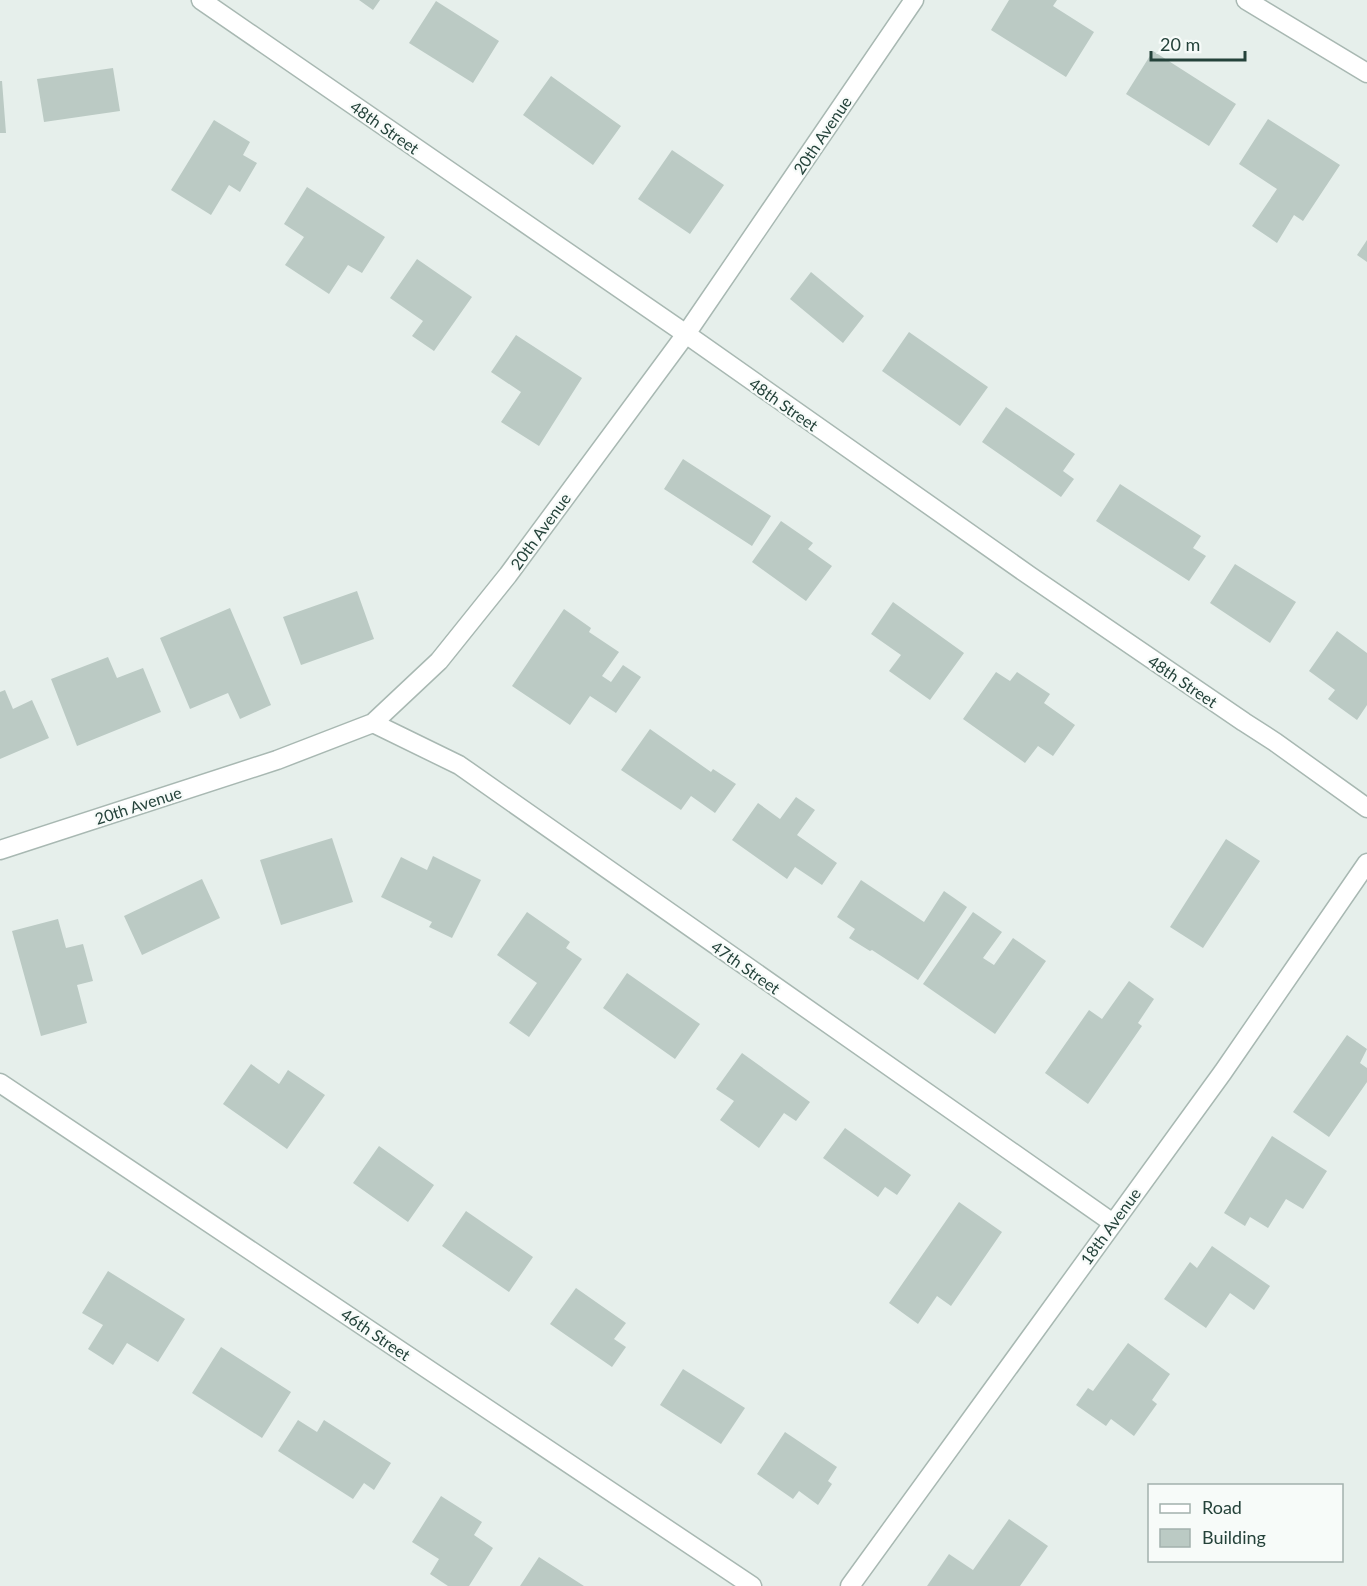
<svg xmlns="http://www.w3.org/2000/svg" width="1367" height="1586" font-family="Lato,sans-serif">
  <rect width="100%" height="100%" fill="#e6efeb"/>
  <!-- building -->
  <path fill="#bbcac4" d="M359,0H380L373,10Z
    M1009,0H1057L1053,6L1094,32L1066,77L991,30Z
    M436,1L499,41L473,83L409,43Z
    M1153,51L1236,104L1209,146L1126,94Z
    M113,68L120,111L44,122L37,79Z
    M551,76L621,126L593,165L523,115Z
    M0,81H2L6,133H0Z
    M1268,119L1340,165L1303,221L1294,215L1277,243L1252,226L1277,189L1239,164Z
    M214,120L250,142L243,155L257,163L240,192L229,185L211,215L171,190Z
    M672,150L724,185L690,234L638,199Z
    M307,187L385,237L362,273L348,265L329,294L285,265L304,237L284,224Z
    M1367,240V262L1357,255Z
    M417,259L472,297L434,351L412,336L423,321L390,298Z
    M811,272L864,316L843,343L790,299Z
    M909,332L988,387L960,426L882,371Z
    M516,335L582,378L539,446L501,422L521,392L491,372Z
    M1006,407L1075,454L1063,471L1074,479L1061,497L982,442Z
    M683,459L771,516L752,546L664,489Z
    M1120,484L1201,536L1193,548L1206,556L1189,581L1096,521Z
    M781,521L813,543L808,549L832,566L806,601L752,562Z
    M1235,564L1296,602L1270,643L1210,603Z
    M357,591L374,639L301,665L283,617Z
    M893,602L964,653L930,700L889,671L901,655L871,634Z
    M230,608L271,705L240,719L228,693L190,709L160,638Z
    M564,609L591,628L589,632L619,652L602,676L611,682L623,665L641,677L616,713L590,696L570,725L512,686Z
    M1337,631L1367,653V705L1357,720L1328,699L1335,690L1309,671Z
    M108,657L117,678L143,668L161,712L77,746L51,679Z
    M996,672L1010,681L1017,672L1050,694L1044,703L1075,725L1053,756L1038,746L1025,763L963,719Z
    M5,690L13,709L32,700L49,738L0,759V692Z
    M650,729L711,772L713,769L736,784L715,813L691,796L681,810L621,770Z
    M796,797L815,810L797,835L837,863L822,885L795,867L787,879L732,840L758,803L780,819Z
    M332,838L353,902L281,925L260,860Z
    M1226,839L1260,861L1203,948L1170,927Z
    M433,856L481,880L452,938L429,927L432,922L381,897L401,857L427,870Z
    M202,879L220,918L142,955L124,916Z
    M861,880L924,922L944,891L967,907L918,980L872,950L870,951L849,938L855,929L837,917Z
    M527,912L570,942L566,948L582,959L529,1037L509,1023L537,983L497,955Z
    M973,912L1002,932L983,958L994,965L1013,938L1046,961L995,1034L923,984Z
    M58,919L66,948L83,944L93,981L77,985L87,1023L41,1036L12,931Z
    M627,973L700,1024L675,1059L603,1008Z
    M1129,981L1154,999L1138,1023L1142,1026L1088,1104L1045,1073L1089,1010L1102,1019Z
    M1347,1035L1367,1049L1360,1063L1367,1068V1082L1329,1137L1293,1112Z
    M742,1053L810,1102L796,1121L784,1113L759,1148L720,1120L734,1101L716,1089Z
    M251,1064L279,1084L288,1070L325,1095L287,1149L223,1104Z
    M845,1128L911,1175L897,1195L885,1187L878,1197L823,1158Z
    M1272,1136L1327,1171L1303,1209L1286,1199L1268,1228L1250,1217L1245,1226L1224,1213Z
    M379,1146L434,1185L408,1222L353,1183Z
    M959,1202L1002,1232L951,1306L937,1296L918,1324L889,1303Z
    M466,1211L533,1257L509,1292L442,1246Z
    M1212,1246L1270,1286L1254,1310L1230,1293L1206,1328L1164,1299L1190,1262L1197,1268Z
    M108,1271L185,1319L158,1362L127,1343L113,1365L88,1349L103,1325L82,1313Z
    M576,1288L626,1323L614,1339L626,1347L612,1367L550,1324Z
    M1128,1343L1170,1374L1152,1400L1157,1404L1134,1436L1111,1419L1106,1426L1076,1405L1088,1388L1093,1391Z
    M221,1347L291,1392L262,1438L192,1393Z
    M683,1369L745,1408L721,1444L660,1405Z
    M298,1420L317,1432L324,1420L391,1463L374,1490L364,1483L353,1499L278,1451Z
    M785,1432L837,1467L828,1481L832,1484L818,1505L799,1491L793,1499L757,1474Z
    M441,1496L482,1522L474,1535L493,1548L469,1586H448L430,1574L439,1559L412,1542Z
    M1009,1519L1048,1546L1020,1586H927L949,1554L973,1570Z
    M539,1557L584,1586H520Z"/>
  <g fill="none" stroke-linecap="round" stroke-linejoin="round">
    <!-- minor casing -->
    <g stroke="#a8b8b2" stroke-width="21">
      <path id="minor" d="M201,0L686,334L1030,576L1244,722L1275,742L1367,808
        M1246,0L1367,73
        M373,723L459,765L1113,1223
        M0,850L277,760L373,723L439,661L508,575L686,334L914,0
        M0,1083L752,1586
        M850,1586L1223,1072L1367,863"/>
    </g>
    <!-- minor -->
    <use href="#minor" stroke="#fff" stroke-width="18"/>
  </g>
  <g text-anchor="middle" dominant-baseline="central" stroke-width="4.5" stroke-linejoin="round" paint-order="stroke">
    <!-- street labels -->
    <g font-size="16" fill="#24423a" stroke="#f7fbf9">
      <text transform="translate(385 127) rotate(35)">48th Street</text>
      <text transform="translate(822 135) rotate(-56)">20th Avenue</text>
      <text transform="translate(784 404) rotate(35)">48th Street</text>
      <text transform="translate(540 531) rotate(-54)">20th Avenue</text>
      <text transform="translate(1183 681) rotate(34)">48th Street</text>
      <text transform="translate(138 805) rotate(-18)">20th Avenue</text>
      <text transform="translate(746 967) rotate(35)">47th Street</text>
      <text transform="translate(1110 1226) rotate(-54)">18th Avenue</text>
      <text transform="translate(376 1334) rotate(34)">46th Street</text>
    </g>
  </g>
  <!-- legend -->
  <rect x="1148" y="1484" width="195" height="78" fill="#f7fbf9" stroke="#a3b1ad" stroke-width="1.5"/>
  <rect x="1160" y="1504" width="30" height="9" fill="#ffffff" stroke="#a3b1ad" stroke-width="1.5"/>
  <text x="1202" y="1514" font-size="18" fill="#24423a">Road</text>
  <rect x="1160" y="1529" width="30" height="18" fill="#bbcac4" stroke="#a3b1ad" stroke-width="1.5"/>
  <text x="1202" y="1544" font-size="18" fill="#24423a">Building</text>
  <!-- scale -->
  <path d="M1151 51v9h94v-9" fill="none" stroke="#24423a" stroke-width="3"/>
  <text x="1160" y="51" font-size="18" fill="#24423a" stroke="#f7fbf9" stroke-width="4.5" paint-order="stroke">20 m</text>
</svg>
